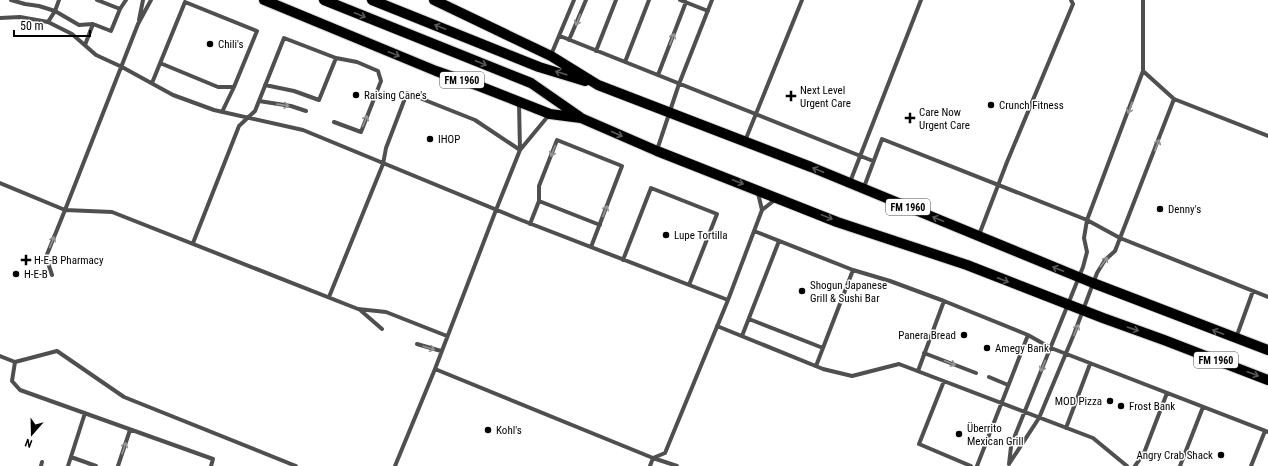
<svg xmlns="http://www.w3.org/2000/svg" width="1268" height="466" font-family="'Roboto Condensed',sans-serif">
  <rect width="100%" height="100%" fill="#fff"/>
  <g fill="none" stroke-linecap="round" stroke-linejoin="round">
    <!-- primary casing -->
    <g stroke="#dbdbdb" stroke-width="12">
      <path id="primary" d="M264,0L436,71L479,86L550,114L581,118L657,151L837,222L967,265L1103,318L1164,340L1268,380
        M324,0L531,83L580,117
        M372,0L539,67L585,81
        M434,0L551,56L598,85L811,167L1093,283L1268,350"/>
    </g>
    <!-- lane -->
    <path stroke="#4f4f4f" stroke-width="4" d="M11,0L25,4L39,6L55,11L79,25L93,24
      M680,0L708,11
      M1143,0V71L1087,220L1084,238L1087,252L1083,267L1016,433L1011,447L1009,464L1039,418L1074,334L1097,273L1105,260L1115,251L1174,99L1143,71
      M120,9L126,0
      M0,18L20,17L48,22L72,34L96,55L122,67L173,95L214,110L303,130L521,220L728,300
      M139,20L143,0
      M48,22L55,11L59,0
      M560,36L873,161
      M569,40L586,0
      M85,45L93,24L111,31L120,9L97,0
      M596,51L616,0
      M551,55L574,0
      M625,62L649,0
      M658,75L686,2
      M152,83L185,2L257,31L234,87H218L160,63
      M1174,99L1268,136
      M259,101L291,106L306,111
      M519,103L520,150L549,115
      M222,112L234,87
      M334,122L361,132L381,81L378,71L357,62L336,58
      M745,141L802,0
      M657,150L679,84L712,0
      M850,182L921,0
      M0,183L65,210L112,212L358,309L386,312L447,336
      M864,187L882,139L1087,220L1120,238L1268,297
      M758,193L762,210
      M539,201L600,225
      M530,224L539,201V186L557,140L622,166L591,247
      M754,231L853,270L890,281L944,301L1028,335L1051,348L1268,432
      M979,235L1007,162L1073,4L1071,0
      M193,243L239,126L255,111L284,38L336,58L319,100L294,91L265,85
      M623,260L651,188L717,214L689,285
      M52,275L46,257L65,210L138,24L151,0
      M329,297L383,164L386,148L407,93L475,120L520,150L496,210L435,369L653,458L677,466
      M359,309L382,329
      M749,319L823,348
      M717,326L823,369L852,376L899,364L1093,438L1127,466
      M742,336L779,241
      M1236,338L1253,291
      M417,344L441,351
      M924,353L976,373
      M0,356L15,362L57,351L124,397L296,466
      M15,362L12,381L20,390L213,459L211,466
      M816,366L853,270
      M918,371L944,301
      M989,377L1008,385
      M944,381L919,444L971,466
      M1066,428L1090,364
      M71,457L96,466
      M41,466L42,462
      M68,466L85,413
      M118,466L130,430
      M395,466L435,369
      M650,466L653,458L665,453L728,300L762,210L776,199
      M977,466L1028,335
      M1135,466L1144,453L1167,393
      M1180,466L1203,407
      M1251,466L1265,431"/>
    <!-- primary -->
    <use href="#primary" stroke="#000" stroke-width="10"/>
  </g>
  <!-- one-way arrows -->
  <defs><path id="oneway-shaft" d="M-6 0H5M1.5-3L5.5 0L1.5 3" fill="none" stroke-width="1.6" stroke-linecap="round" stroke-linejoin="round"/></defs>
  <g stroke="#595959">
    <use href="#oneway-shaft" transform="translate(360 15) rotate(22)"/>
    <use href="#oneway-shaft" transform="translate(440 27) rotate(-158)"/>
    <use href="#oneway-shaft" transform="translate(394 54) rotate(22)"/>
    <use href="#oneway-shaft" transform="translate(481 63) rotate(22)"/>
    <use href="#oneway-shaft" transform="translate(561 73) rotate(-163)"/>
    <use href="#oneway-shaft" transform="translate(617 134) rotate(24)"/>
    <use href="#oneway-shaft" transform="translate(818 170) rotate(-158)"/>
    <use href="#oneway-shaft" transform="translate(738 182) rotate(21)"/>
    <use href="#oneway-shaft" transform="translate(827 217) rotate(22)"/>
    <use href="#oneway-shaft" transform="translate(938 219) rotate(-158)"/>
    <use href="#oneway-shaft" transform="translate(1058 269) rotate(-158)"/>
    <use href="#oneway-shaft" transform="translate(1003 280) rotate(21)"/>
    <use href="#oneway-shaft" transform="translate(1133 329) rotate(19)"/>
    <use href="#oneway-shaft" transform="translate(1218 332) rotate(-159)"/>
    <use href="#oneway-shaft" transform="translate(1253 374) rotate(21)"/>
  </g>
  <g stroke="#959595">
    <use href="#oneway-shaft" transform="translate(578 20) rotate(112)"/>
    <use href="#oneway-shaft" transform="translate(672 39) rotate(-69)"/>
    <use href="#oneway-shaft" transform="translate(283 105) rotate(8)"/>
    <use href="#oneway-shaft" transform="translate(1130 108) rotate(110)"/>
    <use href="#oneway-shaft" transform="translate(365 121) rotate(-68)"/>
    <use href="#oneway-shaft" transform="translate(1157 145) rotate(-69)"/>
    <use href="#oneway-shaft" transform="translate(553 151) rotate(112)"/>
    <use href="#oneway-shaft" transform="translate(605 211) rotate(-69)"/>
    <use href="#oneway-shaft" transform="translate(52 242) rotate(-67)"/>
    <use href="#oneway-shaft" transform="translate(1104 262) rotate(-53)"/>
    <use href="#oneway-shaft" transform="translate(1076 330) rotate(-68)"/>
    <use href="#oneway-shaft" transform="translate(429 348) rotate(18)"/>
    <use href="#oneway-shaft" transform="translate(950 363) rotate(21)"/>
    <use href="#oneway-shaft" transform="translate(1043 366) rotate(112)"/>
    <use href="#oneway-shaft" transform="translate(124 448) rotate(-71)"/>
  </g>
  <!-- markers -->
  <g fill="#000" stroke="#fff" stroke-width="1.5">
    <circle cx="210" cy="44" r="4"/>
    <circle cx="356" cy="95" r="4"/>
    <path d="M789 90h4v4h4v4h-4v4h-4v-4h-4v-4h4z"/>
    <circle cx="991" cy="105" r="4"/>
    <path d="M908 112h4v4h4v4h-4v4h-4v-4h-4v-4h4z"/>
    <circle cx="430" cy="139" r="4"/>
    <circle cx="1160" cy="209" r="4"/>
    <circle cx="666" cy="235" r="4"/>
    <path d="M24 254h4v4h4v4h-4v4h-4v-4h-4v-4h4z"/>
    <circle cx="16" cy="274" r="4"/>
    <circle cx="802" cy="291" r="4"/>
    <circle cx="964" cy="335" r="4"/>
    <circle cx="987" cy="348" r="4"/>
    <circle cx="1110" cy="401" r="4"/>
    <circle cx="1121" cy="406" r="4"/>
    <circle cx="488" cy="430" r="4"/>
    <circle cx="959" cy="434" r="4"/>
    <circle cx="1221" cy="455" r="4"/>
  </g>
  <g text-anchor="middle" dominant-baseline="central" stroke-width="3" stroke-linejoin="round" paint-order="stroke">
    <!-- shield labels -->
    <g fill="#fff" stroke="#4c4c4c" stroke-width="1">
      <rect x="440" y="72" width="44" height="16" rx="3"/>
      <rect x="886" y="199" width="44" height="16" rx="3"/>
      <rect x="1194" y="352" width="44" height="16" rx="3"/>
    </g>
    <g font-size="10" font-weight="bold" fill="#000">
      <text x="462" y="80">FM 1960</text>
      <text x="908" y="207">FM 1960</text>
      <text x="1216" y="360">FM 1960</text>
    </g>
    <!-- poi labels -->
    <g font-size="11" fill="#000" stroke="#fff" text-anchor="start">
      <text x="218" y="44">Chili's</text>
      <text x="800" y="90">Next Level<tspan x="800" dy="13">Urgent Care</tspan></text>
      <text x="364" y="95">Raising Cane's</text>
      <text x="999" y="105">Crunch Fitness</text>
      <text x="919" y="112">Care Now<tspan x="919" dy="13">Urgent Care</tspan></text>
      <text x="438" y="139">IHOP</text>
      <text x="1168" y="209">Denny's</text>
      <text x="674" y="235">Lupe Tortilla</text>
      <text x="34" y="260">H-E-B Pharmacy</text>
      <text x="24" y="274">H-E-B</text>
      <text x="810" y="285">Shogun Japanese<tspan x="810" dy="13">Grill &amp; Sushi Bar</tspan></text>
      <text x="956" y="335" text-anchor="end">Panera Bread</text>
      <text x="995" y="348">Amegy Bank</text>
      <text x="1102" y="401" text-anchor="end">MOD Pizza</text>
      <text x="1129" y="406">Frost Bank</text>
      <text x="967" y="428">Überrito<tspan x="967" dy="13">Mexican Grill</tspan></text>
      <text x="496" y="430">Kohl's</text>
      <text x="1213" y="455" text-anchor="end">Angry Crab Shack</text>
    </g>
  </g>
  <!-- north arrow -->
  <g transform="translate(32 434) rotate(200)" stroke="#ffffff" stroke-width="3" paint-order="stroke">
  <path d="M0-3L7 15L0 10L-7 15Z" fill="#000000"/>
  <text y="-6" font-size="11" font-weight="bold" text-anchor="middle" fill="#000000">N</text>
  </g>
  <!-- scale -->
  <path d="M14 30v6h76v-6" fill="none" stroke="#000000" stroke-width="2"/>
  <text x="20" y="30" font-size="12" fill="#000000" stroke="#ffffff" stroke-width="3" paint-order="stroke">50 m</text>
</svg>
